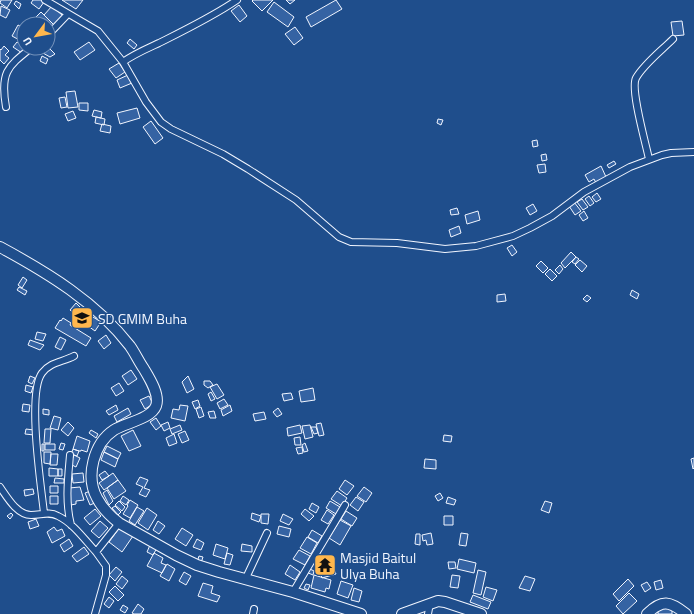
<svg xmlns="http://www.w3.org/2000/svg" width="694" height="614" font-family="'Titillium Web',sans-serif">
  <rect width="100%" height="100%" fill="#1f4e8c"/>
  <!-- building -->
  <path fill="#3563a3" stroke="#f2f6ff" d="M1,0H12L7,8L0,3Z
    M33,0H42L44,2L39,9L31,3Z
    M62,0H83L76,9Z
    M253,0H273L262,11L252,1Z
    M286,0H295L290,4Z
    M336,0L342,9L311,27L306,17Z
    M16,1L21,4L19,9L14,4Z
    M274,2L294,17L288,27L267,12Z
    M239,5L247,16L240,22L231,11Z
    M1,6L10,10L6,18L0,15Z
    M52,6L63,16L54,25L44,15Z
    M41,12L54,25L48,31V24H29Z
    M682,21L684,35L673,36L671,22Z
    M18,25L24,28L23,42L12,36Z
    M295,27L303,38L294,45L285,34Z
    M130,39L137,45L134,49L127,43Z
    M17,42L26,48L22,53L13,47Z
    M89,42L95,50L80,60L74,52Z
    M4,46L9,51L5,55L9,58L4,64L0,60V49L1,50Z
    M48,47L55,54L50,57L43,53L46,48Z
    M42,56L48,59L46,64L40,61Z
    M119,63L125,72L116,78L109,69Z
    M128,75L132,83L120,88L117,80Z
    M75,91L78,107L68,108L66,92Z
    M65,97L67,107L61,108L59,98Z
    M79,103H88V111L79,110Z
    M137,108L140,118L120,124L117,113Z
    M94,110L102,112L101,118L92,116Z
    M73,111L76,118L68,121L65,114Z
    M96,117L105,119L104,125L95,123Z
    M438,119L443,120L441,125L437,123Z
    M151,121L163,138L155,144L143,127Z
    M102,124L111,126L110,133L100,131Z
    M537,140L538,146L533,147L532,141Z
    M546,154L547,160L542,161L541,155Z
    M614,161L616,164L609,168L607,165Z
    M545,164L546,172L539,173L537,165Z
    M601,166L606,177L596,183L594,179L589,182L585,175Z
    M597,193L601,199L596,202L592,197Z
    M589,196L594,203L590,206L585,199Z
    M582,199L588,207L583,210L577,202Z
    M574,202L581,211L575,215L569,206Z
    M533,204L537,211L530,215L526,208Z
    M457,208L459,214L451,215L450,210Z
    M478,211L480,220L467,224L465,215Z
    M584,211L588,218L583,221L579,215Z
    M459,226L461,233L451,237L449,230Z
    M512,245L517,252L512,256L507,248Z
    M571,252L576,257L565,268L561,263Z
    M576,257L579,259L575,264L572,262Z
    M580,260L587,266L582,272L575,265Z
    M541,261L548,268L543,273L536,266Z
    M560,265L563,269L559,274L555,270Z
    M550,269L557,276L552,281L545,274Z
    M23,277L27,280L22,288L18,285Z
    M19,287L27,291L25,295L17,290Z
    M632,290L639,294L637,299L630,295Z
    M505,294L506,301L497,302V295Z
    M587,295L591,298L587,302L583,299Z
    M76,303L82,309L76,315L70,310Z
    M84,308L91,314L79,328L72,322Z
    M93,317L101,322L95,331L88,326Z
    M63,318L71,323L70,325L91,338L86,346L55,328L60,320L61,321Z
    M37,332L46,334L43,341L35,339Z
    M106,335L111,343L104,349L98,341Z
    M60,337L66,340L61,350L55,347Z
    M30,340L44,345L40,350L28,345Z
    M131,370L137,379L128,385L122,376Z
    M30,376L35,378L32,384L28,382Z
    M188,376L194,389L187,393L182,382Z
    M204,381H210L213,385L208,388L204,385Z
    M119,383L124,391L116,396L111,388Z
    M217,384L224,395L217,399L210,387Z
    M26,385L33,387L31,393L25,391Z
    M313,388L315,400L301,402L299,391Z
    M211,392L215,399L211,401L208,394Z
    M291,393L293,399L284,401L282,394Z
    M149,396L153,404L145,409L140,400Z
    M224,399L228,405L220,409L217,403Z
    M198,400L200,406L195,409L192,402Z
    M23,404L30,405L29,412L22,411Z
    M116,405L118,410L109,415L106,411Z
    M180,405L188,406L185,421L171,418L173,409L179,410Z
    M230,405L232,411L223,416L221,410Z
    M201,407L204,416L199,418L196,409Z
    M128,408L131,414L117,422L114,416Z
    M278,408L282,414L277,417L273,412Z
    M43,409L49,410V415L43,414Z
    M214,411L216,418H210L208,412Z
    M264,412L266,419L255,421L253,414Z
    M54,416L61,418L58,430L50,428Z
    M156,418L161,426L156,430L150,422Z
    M68,422L74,428L68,436L61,430Z
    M168,422L170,428L164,431L161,425Z
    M321,423L324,435L319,436L316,424Z
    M180,425L182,430L172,434L170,429Z
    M300,425L302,433L288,436L287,428Z
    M310,425L313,437L305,439L302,426Z
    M311,427H316L318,433L314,434Z
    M26,429L34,430V435L25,434Z
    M45,429H51L50,443H44Z
    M91,430L98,434L96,438L89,433Z
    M133,430L141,446L129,451L121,436Z
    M185,431L189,440L182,443L178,434Z
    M174,434L177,443L169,446L166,438Z
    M444,435L452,436L451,442L443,441Z
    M77,436L90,441L87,452L81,450V451H79L73,449Z
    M300,437L301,445H295L294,438Z
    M61,443L65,444L63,450L59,449Z
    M305,443L308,451L304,452L302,445Z
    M42,444H44V451H42Z
    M45,444H55V450H45Z
    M107,446L121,453L118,459L104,452Z
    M302,447L303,453L298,454L296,448Z
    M73,449L79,451L77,456L71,454Z
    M44,452H51L50,464L44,463Z
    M104,452L118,459L115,467L101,460Z
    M51,454H58L57,465H50Z
    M74,455L80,458L76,467L70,464Z
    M694,458V468L693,469L691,459Z
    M425,459L436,460V469L424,468Z
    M49,468L58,469V476H49Z
    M58,469H62V476H58Z
    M105,471L109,476L102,480L99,475Z
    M83,473L84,482L73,483L72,474Z
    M113,473L118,480L104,490L99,483Z
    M140,477L148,480L144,488L150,490L146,497L139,494L143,487L136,484Z
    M55,478L64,479V483H54Z
    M118,480L126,491L114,499L107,488Z
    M345,480L354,486L347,495L339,489Z
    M50,486H58V493H50Z
    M80,487L84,500L76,501V504L71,505L69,488Z
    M364,487L372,493L366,502L357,496Z
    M33,489L34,494L25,496L24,490Z
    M93,490L97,502L90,505L85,493Z
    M107,490L113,501L109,505L103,493Z
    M337,491L347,498L342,506L331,499Z
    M440,493L443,498L438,501L435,496Z
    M50,496H58V504H50Z
    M123,496L129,500L126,505L120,501Z
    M356,497L364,502L358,511L350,505Z
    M448,497L456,500L454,505L446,503Z
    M130,500L138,505L130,518L123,514L128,506L127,505Z
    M119,501L125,507L122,511L115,505Z
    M330,501L340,507L336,514L326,508Z
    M545,501L552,503L549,513L541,510Z
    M312,503L319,507L316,513L309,509Z
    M115,506L121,512L118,515L112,508Z
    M137,507L144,511L135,525L129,521Z
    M147,508L157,515L148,530L138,523Z
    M95,509L101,516L90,525L84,518Z
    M305,509L314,516L309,521L301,514Z
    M327,510L334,515L328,524L321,520Z
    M346,511L357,518L352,526L341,519Z
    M11,513L13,515L10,519L7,516Z
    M252,513L261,516L259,522L251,519Z
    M261,514H269L268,524L261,523Z
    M283,514L293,519L289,525L280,521Z
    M444,516H453V525H444Z
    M36,519L39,526L30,529L28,522Z
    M340,520L351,526L340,545L329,538Z
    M100,521L108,528L99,538L91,531Z
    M158,521L165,526L159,534L153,530Z
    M279,526L291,529L289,537L277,534Z
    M54,527L57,531L62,529L65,536L52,543L47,532Z
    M120,527L133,536L122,552L109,542Z
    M182,528L193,535L186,546L175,539Z
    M312,530L322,536L318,543L308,537Z
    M431,533L433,544L427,545L426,540L423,541L422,535Z
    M461,533L468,534L466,546L459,545Z
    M416,534H420V545L415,544Z
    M307,537L317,543L311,554L300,548Z
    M69,539L73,546L64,552L60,545Z
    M197,539L204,543L201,550L193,547Z
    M216,544L228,548L225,559L213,555Z
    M242,544L252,546V552L241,551Z
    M150,545L157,548L153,555L147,552Z
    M84,547L89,554L77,562L72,556Z
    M299,550L310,556L305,565L293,559Z
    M154,553L163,558L161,563L166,565L162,573L147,566Z
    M227,553L233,555L230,565L224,564Z
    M329,555L336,574L322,578L316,560Z
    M199,556L203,557L201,563L197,562Z
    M459,559L476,563L474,573L457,569Z
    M448,562H455L456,568L449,569Z
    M167,564L175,569L169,581L160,576Z
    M290,565L300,572L295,580L285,574Z
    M116,567L122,572L115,581L109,575Z
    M308,568L314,571L313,575L306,572Z
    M478,570L486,572L481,595L473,593Z
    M184,572L191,576L186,585L179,581Z
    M314,575L331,580L329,589L326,588L325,592L311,588Z
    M452,575L460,576L458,588L450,587Z
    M122,576L128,581L122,589L116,584Z
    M525,576L535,579L530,591L519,588Z
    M628,579L634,586L619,601L613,594Z
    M661,580L663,588L656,590L654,582Z
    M341,581L353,585L348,598L337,594Z
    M647,582L651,588L645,592L641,585Z
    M203,583L213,586L211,593L220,596L217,602L198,596Z
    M306,584L310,585L308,590L304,588Z
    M115,586L124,595L118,601L109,592Z
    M486,587L497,590L493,601L483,597Z
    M354,588L362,591L359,602L351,600Z
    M629,593L637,601L623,614L616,606Z
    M473,595L491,602L488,609L470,602Z
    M109,597L114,601L109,608L104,604Z
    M138,604L144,609L141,614H134L132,613Z
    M123,605L128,608L125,613L120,610Z
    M658,606L672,607V614H658Z"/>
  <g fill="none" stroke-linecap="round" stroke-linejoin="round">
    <!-- minor casing -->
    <g stroke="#f2f6ff" stroke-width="8">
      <path id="minor" d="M45,0L98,31L123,62L146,102L161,122L171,129L223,154L248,169L296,200L339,237L351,242L397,243L445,249L476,246L513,236L530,228L552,216L584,192L630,167L662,155L671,153L694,152
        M48,35L68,14
        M123,62C134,54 146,49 159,43C185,30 212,17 237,0
        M6,107C0,73 7,67 31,48
        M649,159C646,144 630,89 636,78C644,64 661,51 673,39
        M70,455C68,478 65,502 71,525
        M0,487C7,497 17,515 31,515C41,515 49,511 58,516C73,523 85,540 96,552L119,523
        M44,513C41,486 27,393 42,373C50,362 63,362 74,356
        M245,580L267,533
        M293,592L345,505
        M95,614L106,575V566L96,552
        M253,614L254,609
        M428,614L430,603"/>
    </g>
    <!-- trunk casing -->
    <g stroke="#f2f6ff" stroke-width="12">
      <path id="trunk" d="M0,247C48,273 96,302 130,346C135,353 139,362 144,369C150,379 160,395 156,406C151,419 125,423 114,430C94,443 85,476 97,498C102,508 110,516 119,523L176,555L197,565L219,572L293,592L361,614
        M402,614L438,601L445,602L481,614
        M647,614C662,599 670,601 686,614"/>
    </g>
    <!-- minor -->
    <use href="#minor" stroke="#1f4e8c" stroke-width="6"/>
    <!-- trunk -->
    <use href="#trunk" stroke="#1f4e8c" stroke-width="10"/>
  </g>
  <!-- icons -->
  <defs>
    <g id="school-square" transform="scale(1.15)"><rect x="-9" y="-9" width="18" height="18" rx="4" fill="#ffb74d" stroke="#1f4e8c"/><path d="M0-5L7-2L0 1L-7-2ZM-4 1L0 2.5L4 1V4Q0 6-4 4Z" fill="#111"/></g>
    <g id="temple-square" transform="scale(1.15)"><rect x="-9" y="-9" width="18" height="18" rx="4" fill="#ffb74d" stroke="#1f4e8c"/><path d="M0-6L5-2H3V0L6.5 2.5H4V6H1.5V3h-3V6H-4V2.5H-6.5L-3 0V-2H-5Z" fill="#111"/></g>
  </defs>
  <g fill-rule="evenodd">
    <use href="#school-square" x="82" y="318"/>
    <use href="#temple-square" x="325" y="565"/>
  </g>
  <g text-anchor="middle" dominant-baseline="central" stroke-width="3" stroke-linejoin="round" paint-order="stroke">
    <!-- poi labels -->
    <g font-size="14" fill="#f2f6ff" stroke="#1f4e8c" text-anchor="start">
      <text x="98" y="318">SD GMIM Buha</text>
      <text x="340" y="557">Masjid Baitul<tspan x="340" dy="16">Ulya Buha</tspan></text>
    </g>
  </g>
  <!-- north arrow -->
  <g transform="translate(36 36) rotate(238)"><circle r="19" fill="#1f4e8c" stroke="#7391ba"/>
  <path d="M0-3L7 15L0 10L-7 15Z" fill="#ffb74d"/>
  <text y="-6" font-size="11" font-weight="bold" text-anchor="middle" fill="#f2f6ff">U</text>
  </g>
</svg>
